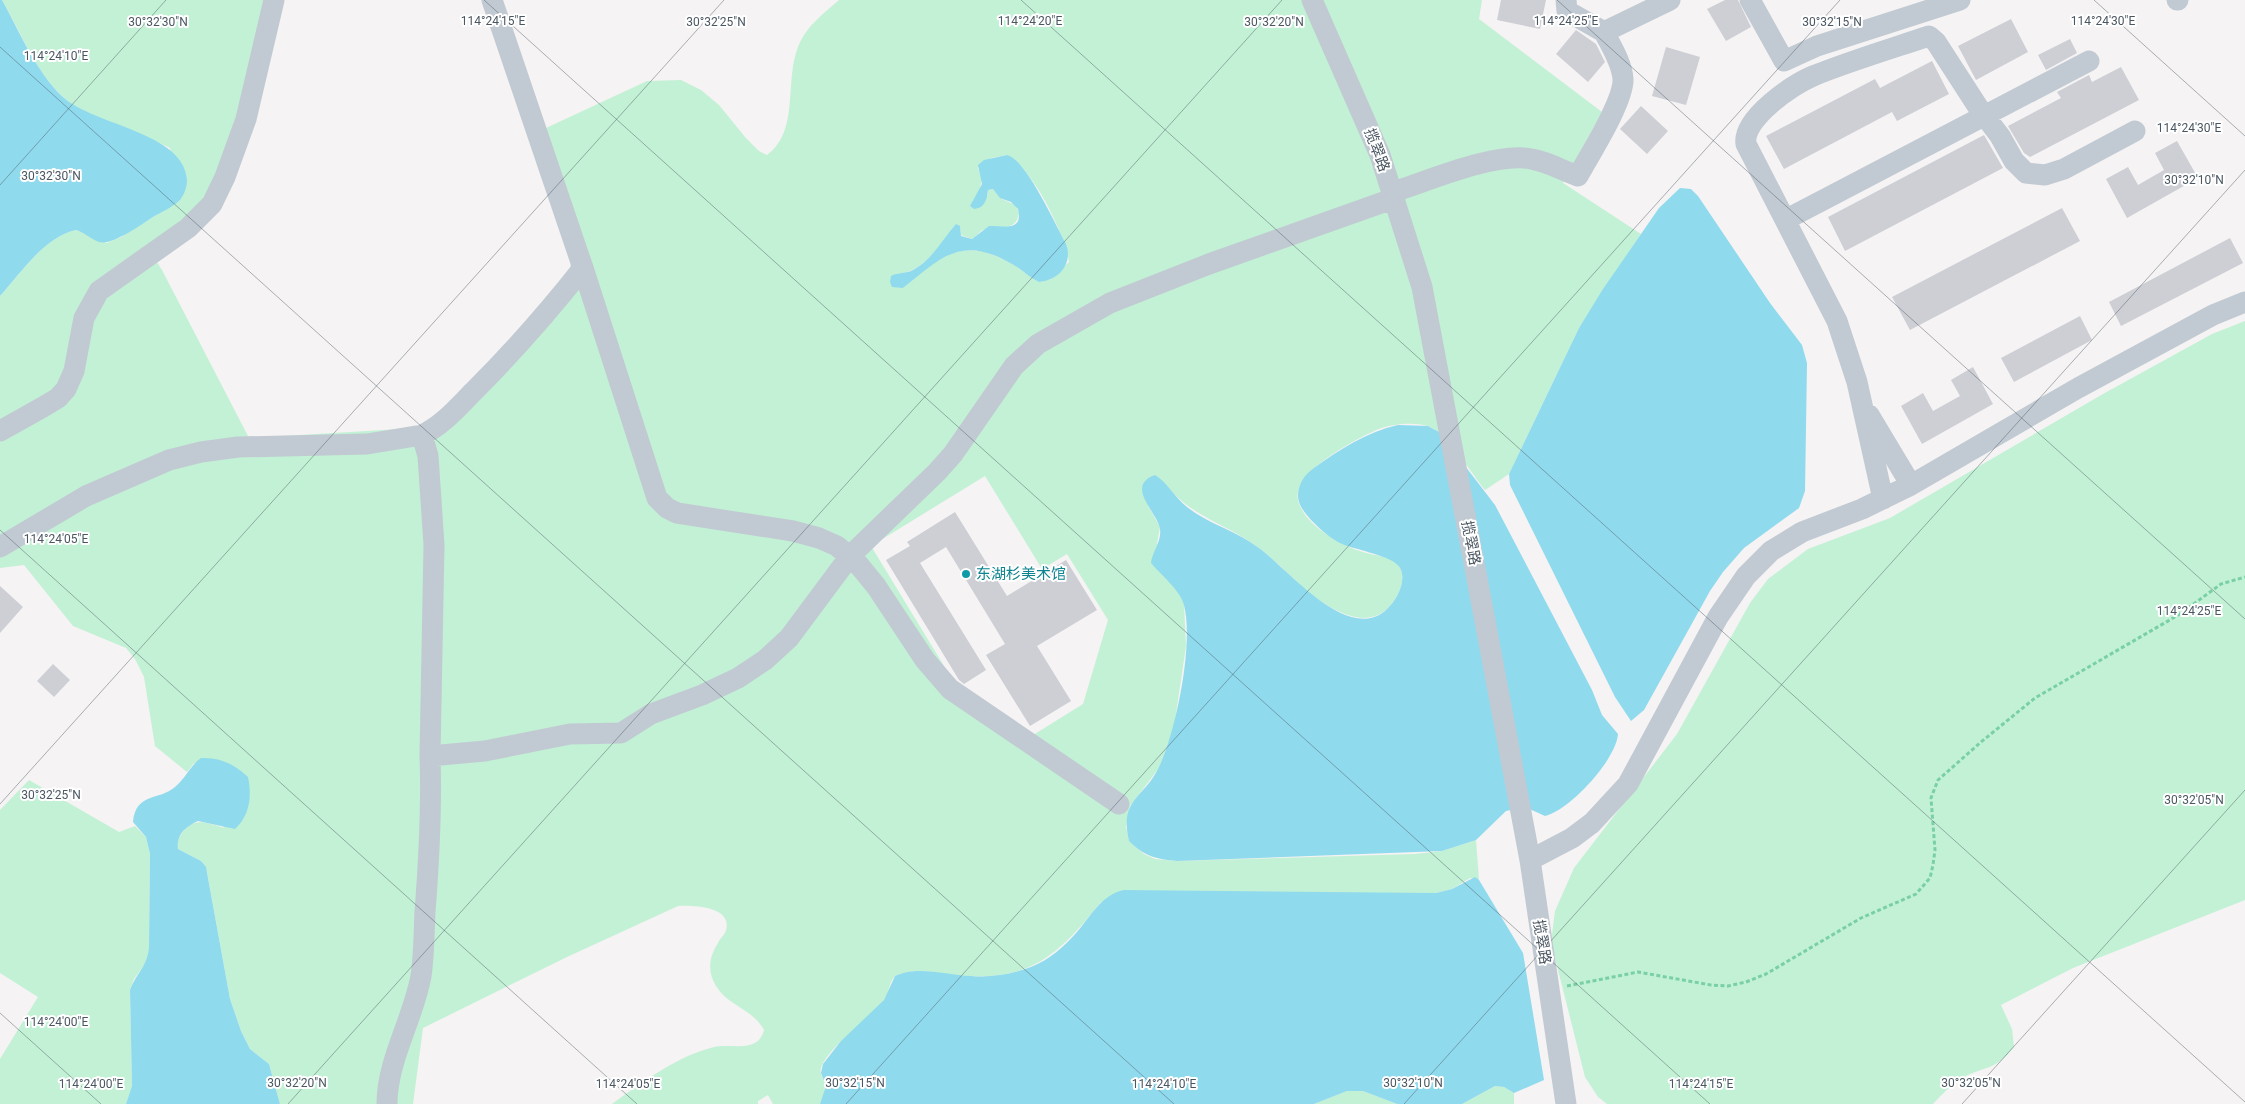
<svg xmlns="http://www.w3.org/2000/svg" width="2245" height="1104" font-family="Roboto,'Noto Sans SC',sans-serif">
  <rect width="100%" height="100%" fill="#f5f3f3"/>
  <!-- green -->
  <path fill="#c3f1d5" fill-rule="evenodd" d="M2,0H267L251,73L208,198L148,248L162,270L249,438L417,428L456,404L570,269L572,257L531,135L647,81L681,80L701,90L719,105L745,137L759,151L767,155C799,132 785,84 797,50C804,28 822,15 839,0H1482L1479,19L1602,112L1563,183L1641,234L1579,328L1509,474L1485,490C1472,474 1446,432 1428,426C1413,422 1393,424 1379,429C1357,438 1292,472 1298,500C1303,524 1341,546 1363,552C1375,556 1394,556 1400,568C1404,576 1402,587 1398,594C1378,632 1345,618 1316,598C1296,583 1279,563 1259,548C1232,527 1199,519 1174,494L1148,506L1160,527L1157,544L1184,604L1186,646L1174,727L1159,768L1130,806L1126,827L1129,841L1144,854L1155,859L1177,861L1415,854L1442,851L1476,840L1479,880L1470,878L1452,889L1436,893L1101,902C1056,958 1028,983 952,975C933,972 912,967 895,976C888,983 890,992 884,1000C870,1018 827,1048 821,1068C818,1077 832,1082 820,1104H773L768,1095L758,1101V1104H612C643,1082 677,1056 714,1047C732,1043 758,1054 764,1030C753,1009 728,1006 716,986C707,971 709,957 718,943C720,938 725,935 726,930C733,906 691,905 678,906L567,957L423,1028L413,1104H280L269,1064L250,1049L241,1031L230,999L207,872L201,861L178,849L177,841C190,817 201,820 224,828L194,763L187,772L155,746L144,677L135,659L126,648L73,626L24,565L0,568V296C21,273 44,237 76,230L107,243L121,237L180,200L170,148C138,132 102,124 72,104C39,81 22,34 2,0ZM1007,155C1034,170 1064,233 1069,262L1051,279L1039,282C1029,277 1021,268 1010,263C961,236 941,256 903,288L896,274C927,272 938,243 960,226L961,235L972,239C975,237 978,234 981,231C994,223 1017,235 1019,212L1015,205L1002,199L993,189L988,190V195L980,188L982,179L978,168L991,158ZM985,476L1042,569L1067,554L1108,620L1083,704L1030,737L958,689L871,546Z
    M2245,321V900L2073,968L2001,1005L2012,1029L2014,1047C1994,1072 1986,1065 1962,1078C1951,1085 1942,1094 1933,1104H1607L1598,1097L1585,1077L1551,942L1555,911L1574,868L1677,734L1750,603L1768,579L1808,549L1890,518L2103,394L2212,334Z
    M29,780L119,832L135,826L146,837L150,854L149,946L148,960L134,979L130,990L132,1087L126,1104H0V1059L38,997L0,973V810Z
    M1495,1086L1504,1087L1514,1093V1104H1462Z
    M1347,1091H1363L1397,1104H1314Z"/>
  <!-- water -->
  <path fill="#90daee" d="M0,0H2C20,32 36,72 63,97C95,126 184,132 187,180C187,187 184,196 179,201C172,207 162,212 153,217C142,224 112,246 99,242C91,239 85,233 76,230C44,237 21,273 0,296Z
    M1007,155C1026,159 1056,226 1066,244C1073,263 1060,280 1039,282C1028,277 1021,268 1010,263C961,235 942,257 903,288L892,287L890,282L891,276C898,272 906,274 913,270C933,259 941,241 956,224L960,226L961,236L972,239L989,226C1001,225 1024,233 1018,209L1011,202L1000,198L993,189L988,190C987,199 985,208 974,209L970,206L982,184L978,165L984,160Z
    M1680,188L1691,189L1698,196L1770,303L1802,345L1807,363L1805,491L1799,508L1744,548L1723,572L1710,591L1644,710L1631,721L1615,697L1510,485L1509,474L1579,328L1603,289L1659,208Z
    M1398,425L1428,426L1439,432L1495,505L1592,690L1602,715L1618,734C1616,760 1570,810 1545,816L1525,807L1506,811L1476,840L1442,851L1177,861C1156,859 1144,856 1129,841C1119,798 1144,799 1159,767C1176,731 1194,644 1184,605C1180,590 1161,575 1151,563C1152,552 1162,541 1160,529C1158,513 1124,486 1155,475C1168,483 1175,498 1187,507C1208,524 1237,531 1259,548C1287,568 1349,646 1387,609C1397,600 1407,581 1400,568C1394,556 1356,550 1342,544C1331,539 1321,530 1312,521C1306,514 1298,506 1298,496C1298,484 1305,474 1314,468C1340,449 1367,432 1398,425Z
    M201,758C220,757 234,764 248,777C252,796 250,815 235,829L198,821C185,827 176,835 178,849L201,861L206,867L230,999L241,1031L250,1049L269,1064L280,1104H126L132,1086L130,990C137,972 148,966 149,946L150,854L146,837L133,822C136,792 159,801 175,787C185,779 190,766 201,758Z
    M1475,877L1479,880L1523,953L1544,1080L1514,1093L1504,1087L1495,1086L1462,1104H1397L1363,1091H1347L1314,1104H820L826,1086L821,1073L823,1064L841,1041L884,1000L895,976C917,965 947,975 971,976C990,978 1013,974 1031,967C1049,960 1064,947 1077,932C1091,916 1101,895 1124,890L1436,893L1452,889Z"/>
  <!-- building -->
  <path fill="#cdcfd5" d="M1501,0H1546L1540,29L1497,20Z
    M1725,0H1738L1751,27L1726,41L1707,9Z
    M2011,19L2028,52L1976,80L1958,46Z
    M1576,30L1596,44L1605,62L1588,82L1556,54Z
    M2070,39L2077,53L2046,70L2038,55Z
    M1666,47L1700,57L1686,105L1652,96Z
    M1932,61L1949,94L1897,121L1892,112L1784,169L1766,136L1875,79L1880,88Z
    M2121,67L2139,100L2030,157L2024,153L2008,126L2061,98L2057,92L2089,75L2092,82Z
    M1641,106L1668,131L1647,154L1620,129Z
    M1984,135L2003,168L1845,251L1828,217Z
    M2177,141L2198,178L2127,218L2106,179L2128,167L2138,185L2164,170L2155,153Z
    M2062,208L2080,241L1910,330L1892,297Z
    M2230,238L2243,263L2121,326L2109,302Z
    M2080,316L2092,340L2014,382L2001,358Z
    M1973,367L1993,404L1922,444L1901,406L1923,393L1933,411L1960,396L1951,380Z
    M955,512L1007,596L1066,560L1097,610L1037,646L1071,701L1030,726L986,655L1005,644L946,547L920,563L986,670L964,684L959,680L886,560L910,546L907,542Z
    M0,586L23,607L0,633Z
    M53,664L70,680L54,697L37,681Z"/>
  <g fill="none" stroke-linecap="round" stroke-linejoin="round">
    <!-- path -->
    <path stroke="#7ad0a6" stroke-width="3" stroke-dasharray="4 2.5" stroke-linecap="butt" d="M1567,986L1638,972L1711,985L1728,986L1746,982L1766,974L1861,918L1916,894L1930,878L1933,865L1935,850L1931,798L1938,780L1981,742L2035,698L2180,614L2221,584L2245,577"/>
    <!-- minor -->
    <path stroke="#c1cad2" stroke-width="21" d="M492,0L583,268L657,498L667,508L677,513L793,531L819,538L837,546L858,564L876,586L925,660L950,689L1119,804
      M1312,0L1380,155L1422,287L1530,860L1566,1104
      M1566,0L1567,11L1604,32
      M1750,0L1784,61L1817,46L1960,0
      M2177,0H2178
      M1393,192C1428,181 1488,155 1524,158C1542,159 1561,170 1578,176C1590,154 1624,101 1623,79C1622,63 1611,46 1604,32L1670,0
      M1785,220L2089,61
      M1869,415L1911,485
      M0,431L43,407L58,398L66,389L74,371L84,318L99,291L188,228L212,204L225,177L246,119L274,0
      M422,435L428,456L434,545L430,756
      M1883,499L1857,382L1837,321L1746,144C1742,119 1792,85 1813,76C1850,61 1890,49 1929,36L1936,42L1978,107L2000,136L2014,161L2026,173L2045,175L2064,169L2135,131
      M0,547L86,496L169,460L201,452L238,447L367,444L422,435C443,425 458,407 474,391C513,352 549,311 583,268
      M1530,860L1572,838L1592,823L1628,784L1718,617L1746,576L1771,551L1802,532L1862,509L1911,485L2078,388L2213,315L2245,302
      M387,1104C387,1060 413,1020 421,976C424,956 424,933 425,912C429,860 432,809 430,756L485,751L570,734L621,733L651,714L702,695L738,678L765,660L789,638L850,556L937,472L953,454L1014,366L1038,344L1110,303L1209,264L1395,198"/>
  </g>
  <!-- ticks -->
  <path fill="none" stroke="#4a5661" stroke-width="1" stroke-opacity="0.45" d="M484,0L1710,1104M1021,0L2245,1102M1557,0L2245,619M2094,0L2245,136M0,47L1174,1104M0,185L166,0M0,530L637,1104M0,804L724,0M0,1013L101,1104M288,1104L1282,0M846,1104L1840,0M1404,1104L2245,170M1962,1104L2245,790"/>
  <!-- markers -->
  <circle fill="#0f9aa8" stroke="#fff" stroke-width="2" cx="966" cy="574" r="5"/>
  <g text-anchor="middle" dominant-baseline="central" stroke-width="4" stroke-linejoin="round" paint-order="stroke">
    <!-- street labels -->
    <g font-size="15" fill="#4a5661" stroke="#fff">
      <text transform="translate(1377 150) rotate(69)">揽翠路</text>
      <text transform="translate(1471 543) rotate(79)">揽翠路</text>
      <text transform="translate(1542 942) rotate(81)">揽翠路</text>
    </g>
    <!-- culture labels -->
    <g font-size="15" fill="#0d838f" stroke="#fff" text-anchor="start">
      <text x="976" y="574">东湖杉美术馆</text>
    </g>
  </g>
  <g font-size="12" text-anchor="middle" fill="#4a5661" stroke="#fff" stroke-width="4" stroke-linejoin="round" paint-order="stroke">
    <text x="493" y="25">114°24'15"E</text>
    <text x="1030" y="25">114°24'20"E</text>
    <text x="1566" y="25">114°24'25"E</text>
    <text x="2103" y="25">114°24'30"E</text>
    <text x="158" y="26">30°32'30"N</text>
    <text x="716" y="26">30°32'25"N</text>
    <text x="1274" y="26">30°32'20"N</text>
    <text x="1832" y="26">30°32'15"N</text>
    <text x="56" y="60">114°24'10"E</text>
    <text x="2189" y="132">114°24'30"E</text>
    <text x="51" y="180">30°32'30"N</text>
    <text x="2194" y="184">30°32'10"N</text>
    <text x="56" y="543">114°24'05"E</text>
    <text x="2189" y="615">114°24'25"E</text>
    <text x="51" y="799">30°32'25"N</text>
    <text x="2194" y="804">30°32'05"N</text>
    <text x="56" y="1026">114°24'00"E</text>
    <text x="297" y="1087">30°32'20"N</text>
    <text x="855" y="1087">30°32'15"N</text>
    <text x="1413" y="1087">30°32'10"N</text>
    <text x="1971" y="1087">30°32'05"N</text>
    <text x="91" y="1088">114°24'00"E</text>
    <text x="628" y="1088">114°24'05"E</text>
    <text x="1164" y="1088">114°24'10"E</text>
    <text x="1701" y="1088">114°24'15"E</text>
  </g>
</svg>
